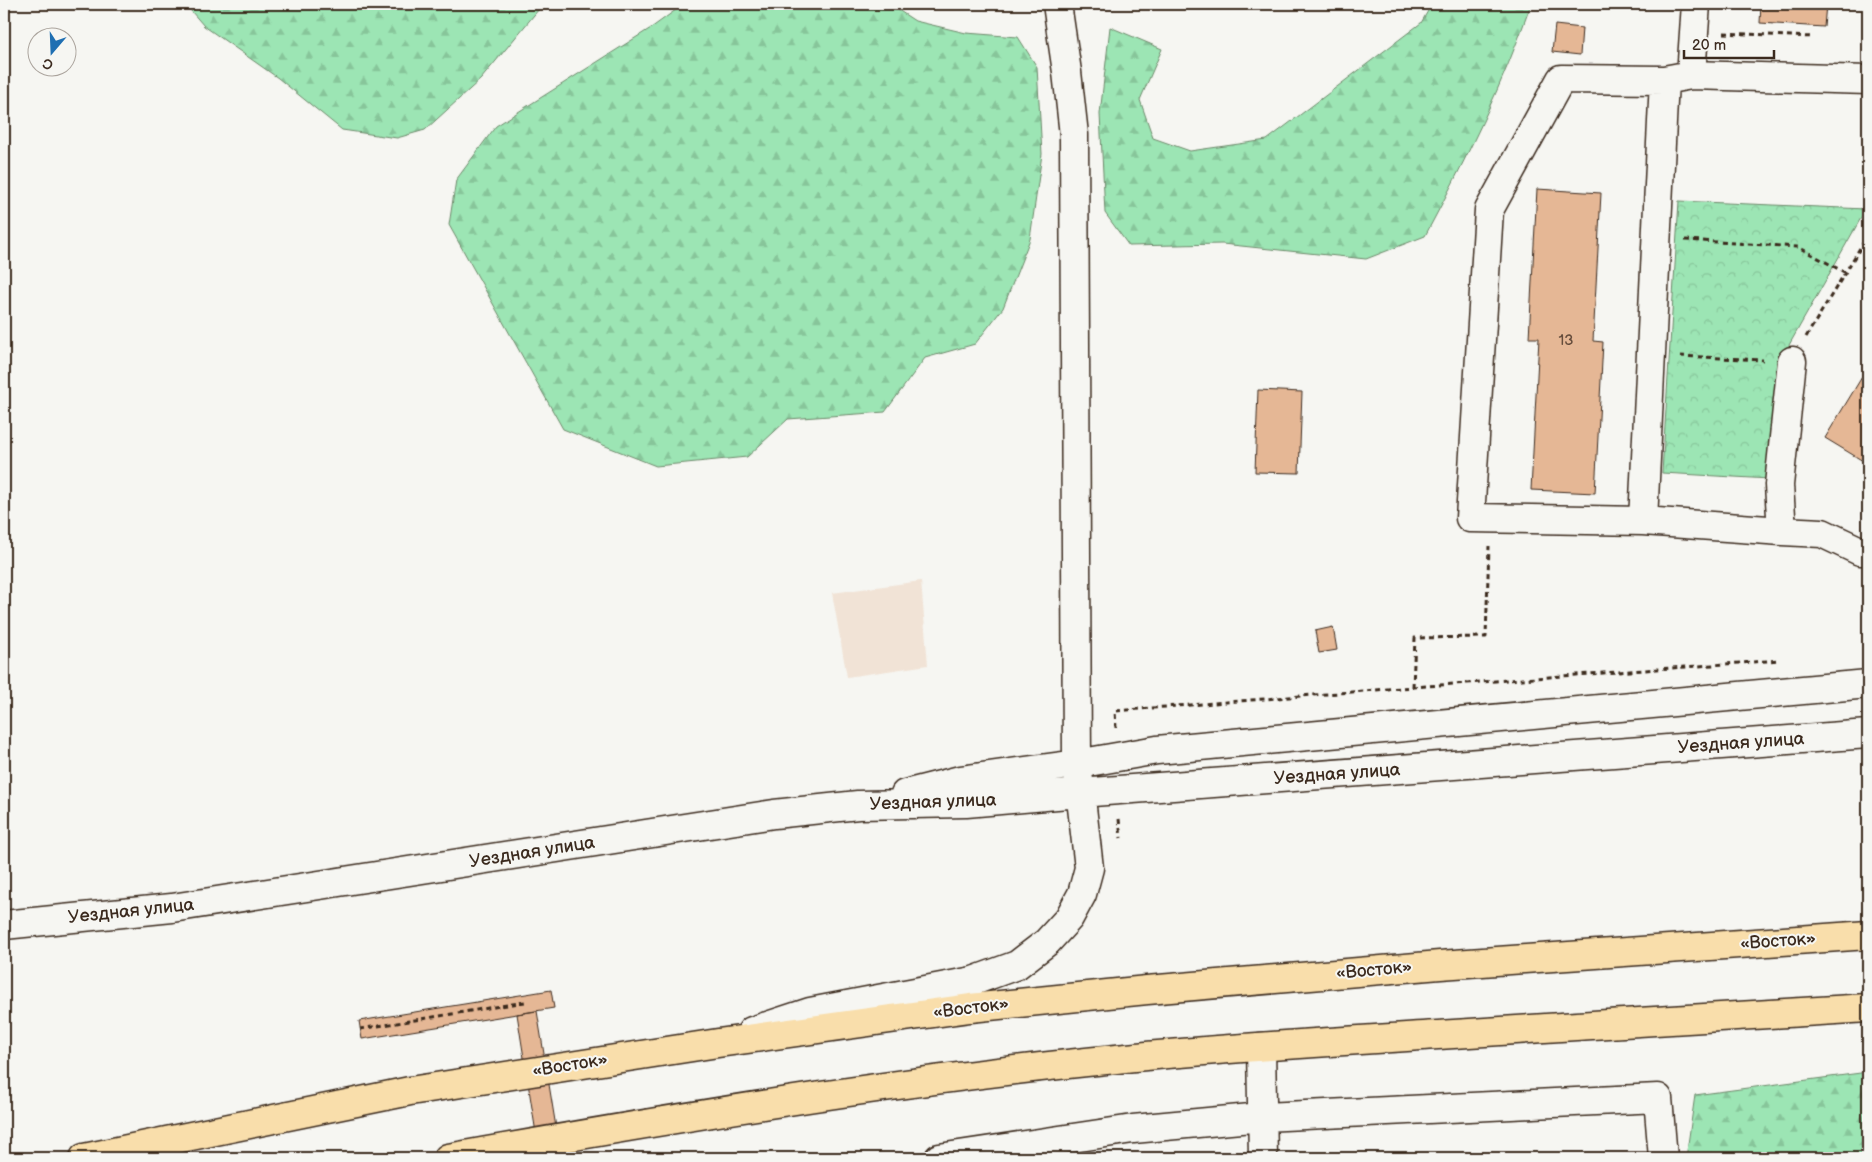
<svg xmlns="http://www.w3.org/2000/svg" width="1872" height="1162" font-family="'Balsamiq Sans',sans-serif">
  <defs>
    <pattern id="forest-firs" width="22" height="20" patternUnits="userSpaceOnUse" patternTransform="scale(1.25)"><rect width="22" height="20" fill="#9ce5b4"/><path d="M5 1l3.5 6h-7zM16 11l3.5 6h-7z" fill="#87c59a"/></pattern>
    <pattern id="park-crowns" width="20" height="18" patternUnits="userSpaceOnUse" patternTransform="scale(1.25)"><rect width="20" height="18" fill="#9ce5b4"/><path d="M2 6a3 3 0 1 1 6 0M12 15a3 3 0 1 1 6 0" fill="none" stroke="#87c59a"/></pattern>
  </defs>
  <rect width="100%" height="100%" fill="#f6f6f2"/>
  <filter id="ink" filterUnits="userSpaceOnUse"><feTurbulence type="fractalNoise" baseFrequency=".02" numOctaves="2"/><feDisplacementMap in="SourceGraphic" scale="10" xChannelSelector="R" yChannelSelector="G"/><feConvolveMatrix kernelMatrix="1 2 1 2 8 2 1 2 1" color-interpolation-filters="sRGB"/></filter>
  <g filter="url(#ink)">
    <!-- built -->
    <path fill="#f1e3d6" d="M921,581L928,665L847,677L832,593Z"/>
    <!-- forest -->
    <path fill="url(#forest-firs)" stroke="#6c8869" d="M185,4H549L539,9L481,79L425,130L397,138L342,130L278,78L204,26Z
      M684,4H889L915,21L966,33L1018,37L1037,67L1042,154L1030,239L1003,308L975,344L925,358L885,412L788,419L747,457L656,466L563,429L449,225L456,180L496,126L651,28Z
      M1432,4H1531C1503,85 1465,161 1425,236L1366,259L1222,244L1129,246L1105,213L1100,114L1110,27L1162,49L1140,100L1153,138L1190,151L1267,140L1421,23Z
      M1868,1072V1158H1686L1695,1095Z"/>
    <!-- park -->
    <path fill="url(#park-crowns)" stroke="#6c8869" d="M1679,201L1866,209L1780,361L1770,479L1662,473Z"/>
    <!-- building -->
    <path fill="#e5b795" stroke="#3b2a1e" d="M1761,4H1826L1824,27L1760,23Z
      M1555,25L1582,28L1580,55L1552,52Z
      M1537,189L1601,193L1593,341L1603,342L1595,493L1531,490L1539,338H1529Z
      M1868,367V464L1825,438Z
      M1258,390L1302,392L1299,473L1255,472Z
      M1333,627L1337,650L1319,653L1315,631Z
      M551,990L554,1008L362,1039L359,1021Z
      M537,1011L561,1158H540L517,1014Z"/>
    <g fill="none" stroke-linecap="round" stroke-linejoin="round">
      <!-- minor casing -->
      <g stroke="#3b2a1e" stroke-width="31">
        <path id="minor" d="M1691,75L1696,4
          M1792,361L1779,485L1782,531L1643,521L1664,80L1691,75L1868,80
          M1643,521L1470,518L1489,210L1561,79L1664,80
          M1782,531L1822,533L1860,551H1868
          M905,794L960,780L1077,764L1157,750L1868,684
          M4,925L172,908L774,814L858,805L966,803L1079,793L1868,734
          M752,1031L810,1012L973,981L1017,965L1047,942L1069,918L1082,894L1089,868L1077,764L1074,135L1067,72L1057,4
          M1261,1047L1263,1158
          M939,1158L1133,1129L1262,1117L1658,1098L1663,1158"/>
      </g>
      <!-- highway casing -->
      <g stroke="#3b2a1e" stroke-width="31">
        <path id="highway" d="M84,1158L410,1091L718,1043L970,1008L1147,990L1440,965L1868,935
          M448,1158C669,1119 892,1081 1116,1059C1223,1048 1330,1042 1438,1035C1581,1026 1725,1016 1868,1008"/>
      </g>
      <!-- path -->
      <path stroke="#3b2a1e" stroke-width="3" stroke-dasharray="5 4" stroke-linecap="butt" d="M1724,33L1813,37
        M1685,240L1798,247L1846,273
        M1806,337L1868,235
        M1680,356L1763,360
        M1413,687L1415,638L1486,637L1489,546
        M1116,728L1115,711L1413,687L1780,660
        M1119,819L1121,838
        M360,1029L525,1002"/>
      <!-- minor -->
      <use href="#minor" stroke="#f6f6f2" stroke-width="28"/>
      <!-- highway -->
      <use href="#highway" stroke="#f9deab" stroke-width="28"/>
    </g>
  </g>
  <g text-anchor="middle" dominant-baseline="central" stroke-width="4" stroke-linejoin="round" paint-order="stroke">
    <!-- number labels -->
    <g font-size="15" fill="#664d3c">
      <text x="1566" y="340">13</text>
    </g>
    <!-- street labels -->
    <g font-size="18" fill="#3b2a1e" stroke="#f6f6f2">
      <text transform="translate(1741 743) rotate(-4)">Уездная улица</text>
      <text transform="translate(1337 774) rotate(-4)">Уездная улица</text>
      <text transform="translate(933 802) rotate(-2)">Уездная улица</text>
      <text transform="translate(532 852) rotate(-9)">Уездная улица</text>
      <text transform="translate(131 911) rotate(-6)">Уездная улица</text>
      <text transform="translate(1778 941) rotate(-4)">«Восток»</text>
      <text transform="translate(1374 970) rotate(-5)">«Восток»</text>
      <text transform="translate(971 1008) rotate(-7)">«Восток»</text>
      <text transform="translate(570 1065) rotate(-9)">«Восток»</text>
    </g>
  </g>
  <!-- margin -->
  <rect width="1872" height="1162" fill="none" stroke="#f6f6f2" stroke-width="20"/>
  <rect x="10" y="10" width="1852" height="1142" fill="none" stroke="#3b2a1e" stroke-width="2" filter="url(#ink)"/>
  <!-- north arrow -->
  <g transform="translate(52 52) rotate(199)"><circle r="24" fill="#f6f6f2" stroke="#aba49d"/>
  <path d="M0-4L9 19L0 12L-9 19Z" fill="#1f6fb2"/>
  <text y="-8" font-size="14" font-weight="bold" text-anchor="middle" fill="#3b2a1e">С</text>
  </g>
  <!-- scale -->
  <path d="M1684 50v8h90v-8" fill="none" stroke="#3b2a1e" stroke-width="2.5"/>
  <text x="1692" y="50" font-size="15" fill="#3b2a1e" stroke="#f6f6f2" stroke-width="4" paint-order="stroke">20 m</text>
</svg>
